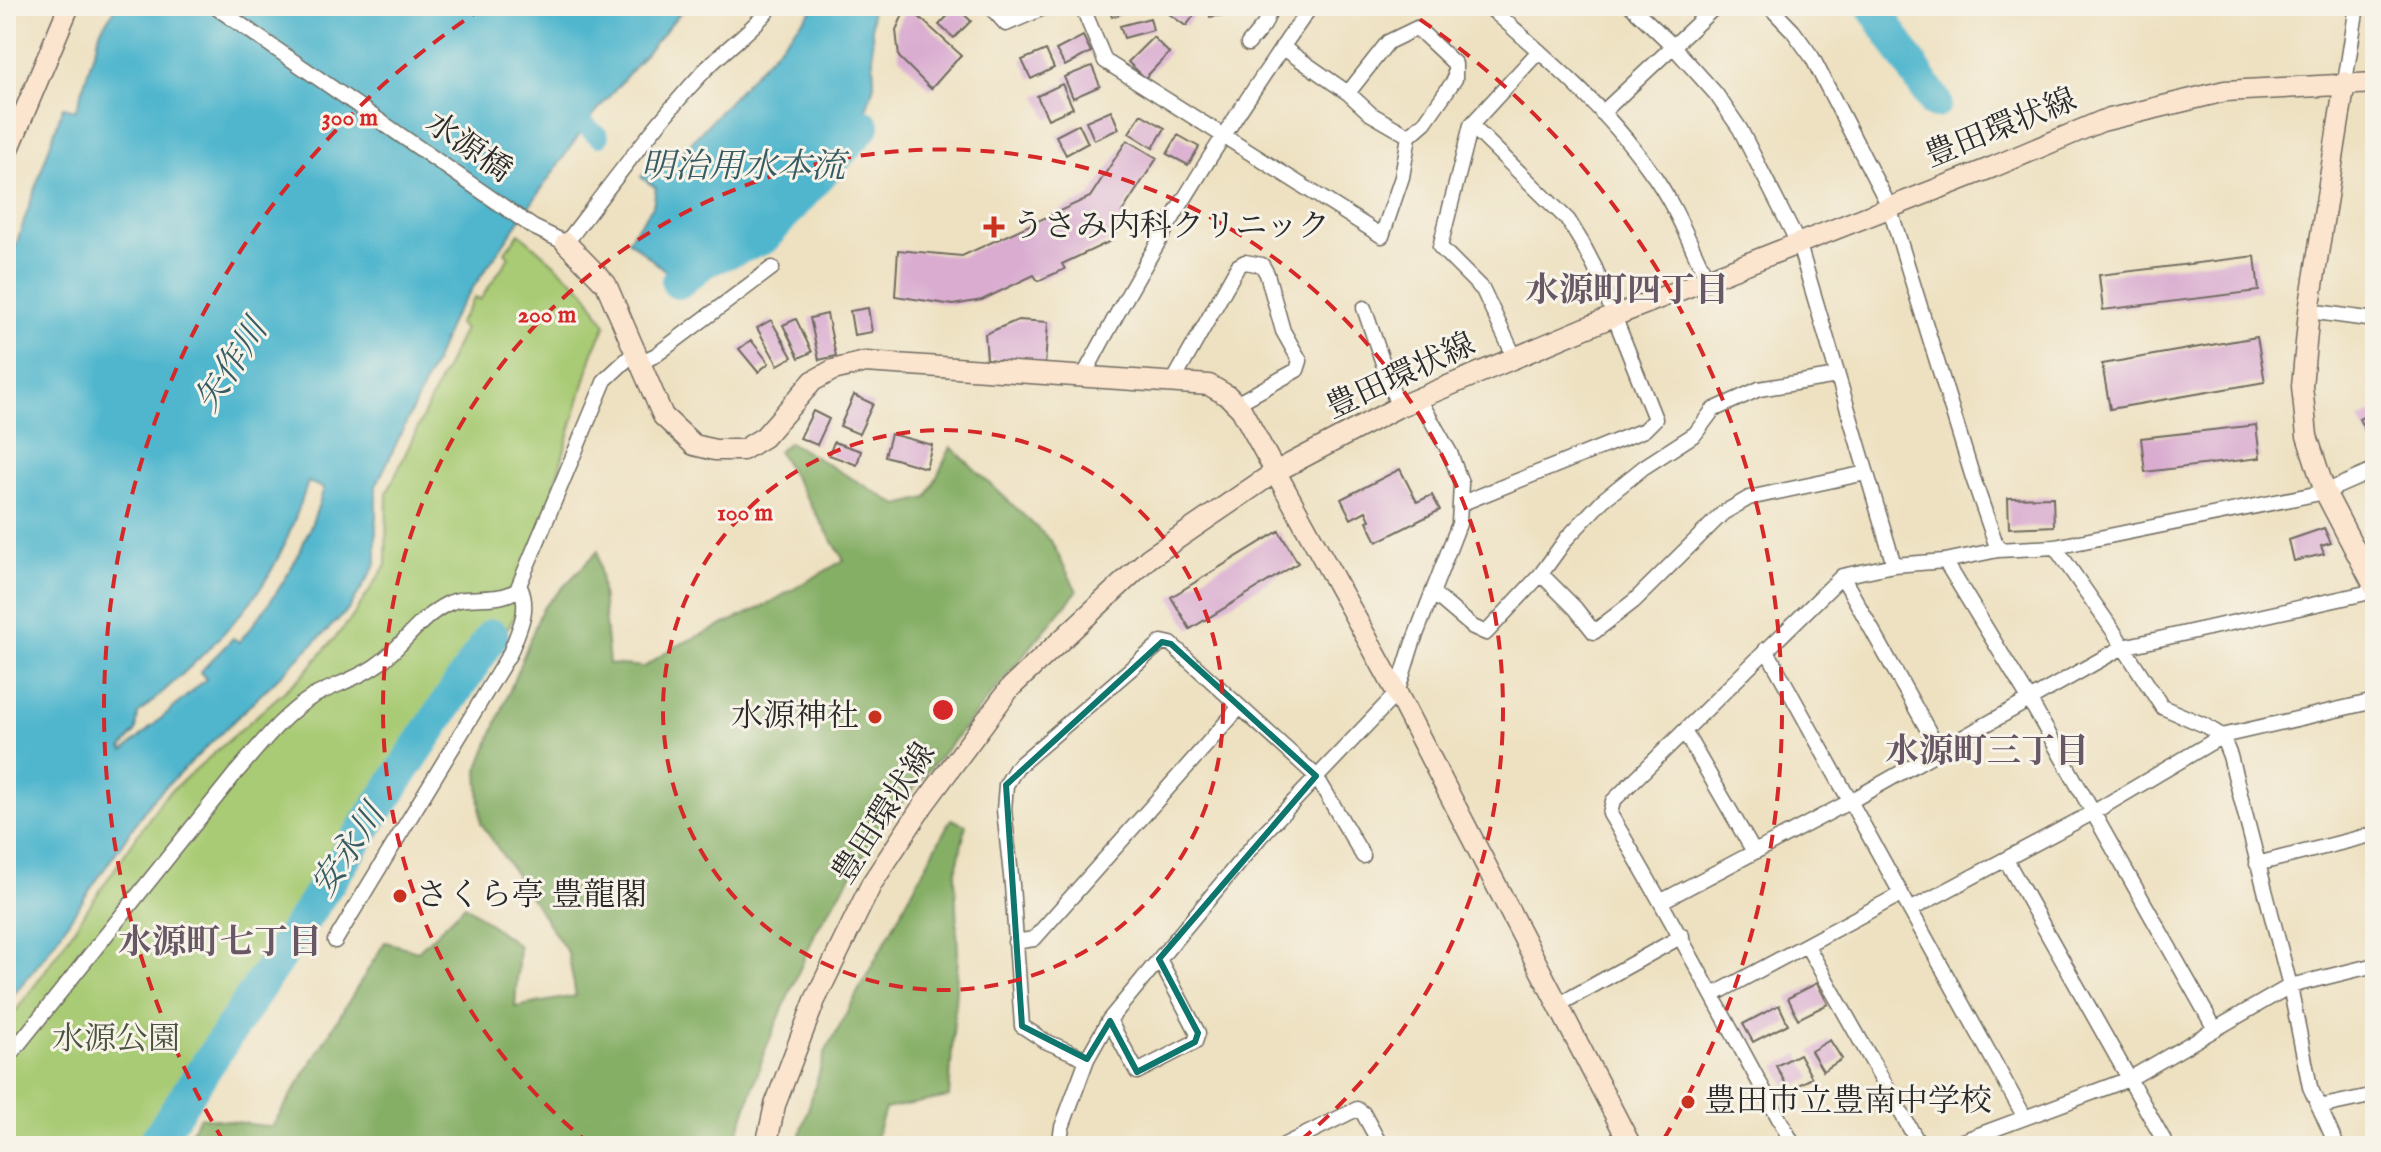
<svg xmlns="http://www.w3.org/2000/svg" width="2381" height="1152" font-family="'IM FELL English','Noto Serif JP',serif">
  <rect width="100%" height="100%" fill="#f7f3e8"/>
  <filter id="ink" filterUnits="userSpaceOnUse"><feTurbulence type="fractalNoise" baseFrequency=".0125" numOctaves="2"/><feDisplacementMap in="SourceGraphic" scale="16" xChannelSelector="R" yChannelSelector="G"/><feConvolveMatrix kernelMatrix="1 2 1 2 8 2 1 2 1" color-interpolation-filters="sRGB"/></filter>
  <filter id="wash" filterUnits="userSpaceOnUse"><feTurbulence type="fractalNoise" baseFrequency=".006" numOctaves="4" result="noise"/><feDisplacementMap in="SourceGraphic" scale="32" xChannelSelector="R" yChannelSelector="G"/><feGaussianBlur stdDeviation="1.8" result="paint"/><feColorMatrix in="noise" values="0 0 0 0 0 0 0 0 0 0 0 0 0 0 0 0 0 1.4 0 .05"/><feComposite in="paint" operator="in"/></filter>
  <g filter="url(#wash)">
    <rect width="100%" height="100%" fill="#eee1c1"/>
    <!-- green -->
    <path fill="#a9cb74" stroke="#6a7b50" stroke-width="2" d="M519,233L585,291L606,325L593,352L518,611L429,755L375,825L162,1146H6V1024L41,977L163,798L303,675L351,619L386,565L387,493L464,329L458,324L475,297L480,300L509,257L505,252Z"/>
    <!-- forest -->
    <path fill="#86af66" stroke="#586d48" stroke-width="2" d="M789,442L898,505L927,498L951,447L1051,541L1077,591L880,829L816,931L766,1048L734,1146H182L200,1117L272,1127L385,942L418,951L465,905L519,946L515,1007L576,996L568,953L481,823L478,770L542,609L598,551L609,664L644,667L672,648L764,606L844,560L778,451Z
      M951,819L966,825L955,876L958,957L949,1097L885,1109L873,1146H797L825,1053Z"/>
    <!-- water -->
    <path fill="#4fb6cd" stroke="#3d707c" stroke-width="2" fill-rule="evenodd" d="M117,6H686L590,119L452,318L433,366L376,486V564L349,609L151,801L44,957L6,1004V274L63,107L76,110L101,29ZM308,482L324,488C305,551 281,592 239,642L233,638L200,672L206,679L124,751L122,748L136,731L138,714C179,678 219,642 252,600C279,565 294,523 308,482Z
      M816,6H871L874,85L866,110L764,224L748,238L710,249L692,258L673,277L628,240L653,206L656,188L641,177L647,170L658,176L669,160L680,155Z"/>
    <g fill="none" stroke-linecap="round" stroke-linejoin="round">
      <!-- canal -->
      <path stroke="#4fb6cd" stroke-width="20" d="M566,109L599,137"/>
      <!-- river -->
      <path stroke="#4fb6cd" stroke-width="34" d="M1873,6L1935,102
        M678,282L704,261L763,238L863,126
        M153,1146L492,636"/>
    </g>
    <g id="blocks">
      <!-- building -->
      <path fill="#d9acd0" d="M907,6L961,55L931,89L899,57L896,30Z
        M1001,6H1025L1009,17Z
        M1108,6H1141L1112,17Z
        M1158,6H1201L1186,26Z
        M1209,6H1257V11L1210,17Z
        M956,7L971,21L954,38L939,25Z
        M1150,18L1153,30L1124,38L1120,26Z
        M1083,36L1091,52L1065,66L1056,50Z
        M1153,37L1169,53L1145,78L1128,62Z
        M1046,50L1054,68L1031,79L1022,60Z
        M1092,66L1100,86L1073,98L1064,77Z
        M1062,84L1073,108L1048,119L1037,96Z
        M1111,110L1119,129L1094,140L1086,121Z
        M1141,114L1165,128L1153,148L1129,133Z
        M1079,124L1088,143L1066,155L1056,136Z
        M1178,135L1199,147L1188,165L1167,154Z
        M1127,140L1157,158L1122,212L1128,215L1111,241L1062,264L1065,269L1038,281L1034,275L982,300L953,305L895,296L898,250L962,256L1090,197Z
        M2255,256L2259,291L2103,310L2099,275Z
        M868,308L872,332L854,335L850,311Z
        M827,314L836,356L819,360L810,318Z
        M796,319L812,352L799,358L783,325Z
        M771,320L792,357L778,365L757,328Z
        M1018,320L1048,322L1045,366L987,359L985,334Z
        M2257,337L2265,382L2110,409L2102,364Z
        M751,340L769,363L758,372L739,349Z
        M854,395L873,404L859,434L840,426Z
        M813,411L829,419L817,445L800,438Z
        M2375,411V450L2359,419Z
        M2256,425L2260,458L2145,472L2141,438Z
        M891,434L932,445L926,468L885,456Z
        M834,442L861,451L857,465L829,455Z
        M1400,469L1417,502L1432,495L1440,510L1377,542L1367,521L1370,520L1366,511L1351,519L1341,499Z
        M2053,497L2054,526L2009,528L2008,498Z
        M2324,528L2331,543L2321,546L2324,554L2294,561L2289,540Z
        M1279,531L1298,563L1190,629L1171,597Z
        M1817,983L1828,1004L1798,1019L1788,998Z
        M1779,1005L1788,1024L1753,1042L1743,1024Z
        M1830,1040L1842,1059L1823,1071L1811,1051Z
        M1799,1054L1812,1078L1789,1090L1776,1066Z"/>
    </g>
  </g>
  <g filter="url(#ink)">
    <use href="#blocks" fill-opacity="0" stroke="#6f6b60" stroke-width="2"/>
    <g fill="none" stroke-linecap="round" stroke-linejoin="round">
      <!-- street casing -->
      <g stroke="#6f6b60" stroke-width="17">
        <path id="street" d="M214,6L533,227L566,243C611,184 655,124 705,70C727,47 753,30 772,6
          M990,6L1006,24L1048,6
          M1082,6L1105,61L1382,236L1402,177L1409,136L1425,122L1455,79V64L1417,28L1388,42L1348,93L1282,47
          M1488,6C1545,56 1605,107 1649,169C1674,202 1689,242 1707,279
          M1631,6L1672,45L1716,94L1740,129L1799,245L1894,565
          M1769,6L1793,31L1812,57L1889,206L1973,478L1998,550
          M1248,44L1264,25L1272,6
          M2345,82L2357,6
          M1348,93L1371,114L1409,136
          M1602,113L1716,6
          M1364,308L1398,407
          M2309,311L2375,320
          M1515,358L1483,290L1440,247L1471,125L1539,51
          M639,363L656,355L772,268
          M1084,375C1152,246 1227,125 1311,6
          M1173,382L1238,266L1245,262L1262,265L1267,274L1283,331L1300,361L1297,370L1236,404
          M1460,504L1644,430L1655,419L1595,268L1582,243L1568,220L1471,125
          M2055,547L2112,629L2162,707L2204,725L2222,736L2230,756L2290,986L2310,1087L2337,1146
          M1945,561L2029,699L2215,1029
          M1541,574L1575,608L1594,632L1634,601L1723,513L1749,498L1866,473
          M1842,576L1939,750
          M1434,594L1473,627L1486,633L1541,574L1567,538L1603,500L1644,467L1695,434L1713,410L1759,389L1837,376
          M1766,649L2024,1116
          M1684,731L1754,852
          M2006,860L2167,1146
          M2257,864L2375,834
          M1662,901L1849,802L2123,647L2375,591
          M1910,910L2094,812L2222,736L2375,701
          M335,941L510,653C518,631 531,610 520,587
          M1015,942L1034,939L1239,708
          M1807,946L1920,1146
          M1713,995L1901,894
          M1558,1005L1682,936
          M1109,1020L1137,1072L1195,1042L1198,1033L1159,959
          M1087,1059L1045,1041L1022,1026L1012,885L1004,810L1006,785L1017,767L1162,642L1171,644L1316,776L1363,856
          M6,1060L234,775C258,748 281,716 312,697C333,685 358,679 378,664C402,647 420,617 447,604C469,593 496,604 517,590L605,380L635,352
          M2319,1107L2375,1095
          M1059,1146L1062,1127L1087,1059L1109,1020L1260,837L1397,693L1412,645L1459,524L1461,483L1450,453L1419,399
          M1282,1146L1357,1109L1363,1113L1381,1146
          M1794,1146C1733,1035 1675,923 1610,814L1613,801L1842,576L1894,565L1945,561L1998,550L2055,547L2325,492L2375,470
          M1949,1146L2129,1079L2290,986L2375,965"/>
      </g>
      <!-- secondary casing -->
      <g stroke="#6f6b60" stroke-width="23">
        <path id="secondary" d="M2345,82L2309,311L2302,386L2307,436L2325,492L2375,588
          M6,156L69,6
          M566,243L606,284L663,416L694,445L715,450H743L764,437L813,381L833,370L865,362L1209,385L1228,396L1241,409L1397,693L1631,1146
          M766,1146L775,1105L815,1000L872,883L924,804L1010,688L1149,558L1275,472L1398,407L1614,316L1993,167L2102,121L2225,91L2375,83"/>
      </g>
      <!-- street -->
      <use href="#street" stroke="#fff" stroke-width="14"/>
      <!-- secondary -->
      <use href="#secondary" stroke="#fce5cf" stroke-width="20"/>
    </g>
  </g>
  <!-- marked area -->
  <path fill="none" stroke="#0f766e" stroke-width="6" stroke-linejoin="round" d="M1162,642L1171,644L1316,776L1159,959L1198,1033L1195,1042L1137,1072L1110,1021L1087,1059L1022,1026L1006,785Z"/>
  <!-- distance rings -->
  <g fill="none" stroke="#d62828" stroke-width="4" stroke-dasharray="14 10">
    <circle cx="943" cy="710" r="280"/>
    <path d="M591 1145A560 560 0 1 1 1295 1145"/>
    <path d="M224 1142A839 839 0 0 1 486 6M1400 6A839 839 0 0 1 1662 1142"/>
  </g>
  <!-- markers -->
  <g fill="#c8321e" stroke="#f7f3e8" stroke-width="3">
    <path d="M990 215h8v8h8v8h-8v8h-8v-8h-8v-8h8z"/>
    <circle cx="875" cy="717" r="8"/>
    <circle cx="400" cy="896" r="8"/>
    <circle cx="1688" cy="1102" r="8"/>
  </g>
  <g text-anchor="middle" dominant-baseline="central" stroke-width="6" stroke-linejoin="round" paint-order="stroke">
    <!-- street labels -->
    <g font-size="32" fill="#2b2b2b" stroke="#f7f3e8">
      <text transform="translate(2001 129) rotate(-22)">豊田環状線</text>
      <text transform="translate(468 148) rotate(35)">水源橋</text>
      <text transform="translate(1401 377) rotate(-25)">豊田環状線</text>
      <text transform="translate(885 814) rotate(-57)">豊田環状線</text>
    </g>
    <!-- poi labels -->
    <g font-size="32" fill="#2b2b2b" stroke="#f7f3e8" text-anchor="start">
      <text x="1012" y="227">うさみ内科クリニック</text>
      <text x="859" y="717" text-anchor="end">水源神社</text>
      <text x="416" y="896">さくら亭 豊龍閣</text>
      <text x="1704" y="1102">豊田市立豊南中学校</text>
    </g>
    <!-- park labels -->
    <g font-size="32" fill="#4a533d" stroke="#f7f3e8">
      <text x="116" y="1040">水源公園</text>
    </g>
    <!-- water labels -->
    <g font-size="34" font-style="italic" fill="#385c64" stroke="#f7f3e8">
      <text x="743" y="167">明治用水本流</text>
      <text transform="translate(232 366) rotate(-57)">矢作川</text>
      <text transform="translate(349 851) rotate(-56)">安永川</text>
    </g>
    <!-- neighbourhood labels -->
    <g font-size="34" font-weight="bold" fill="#685865" stroke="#f7f3e8">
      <text x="1627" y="291">水源町四丁目</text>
      <text x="1987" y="752">水源町三丁目</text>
      <text x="220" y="943">水源町七丁目</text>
    </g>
  </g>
  <circle cx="943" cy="710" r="12" fill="#d62828" stroke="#f7f3e8" stroke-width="4"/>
  <g font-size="24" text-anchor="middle" font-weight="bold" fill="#d62828" stroke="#f7f3e8" stroke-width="6" stroke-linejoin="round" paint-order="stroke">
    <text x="350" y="125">300 m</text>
    <text x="547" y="322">200 m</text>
    <text x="745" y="520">100 m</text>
  </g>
  <!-- margin -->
  <rect width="2381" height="1152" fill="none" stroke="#f7f3e8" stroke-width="32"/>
</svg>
